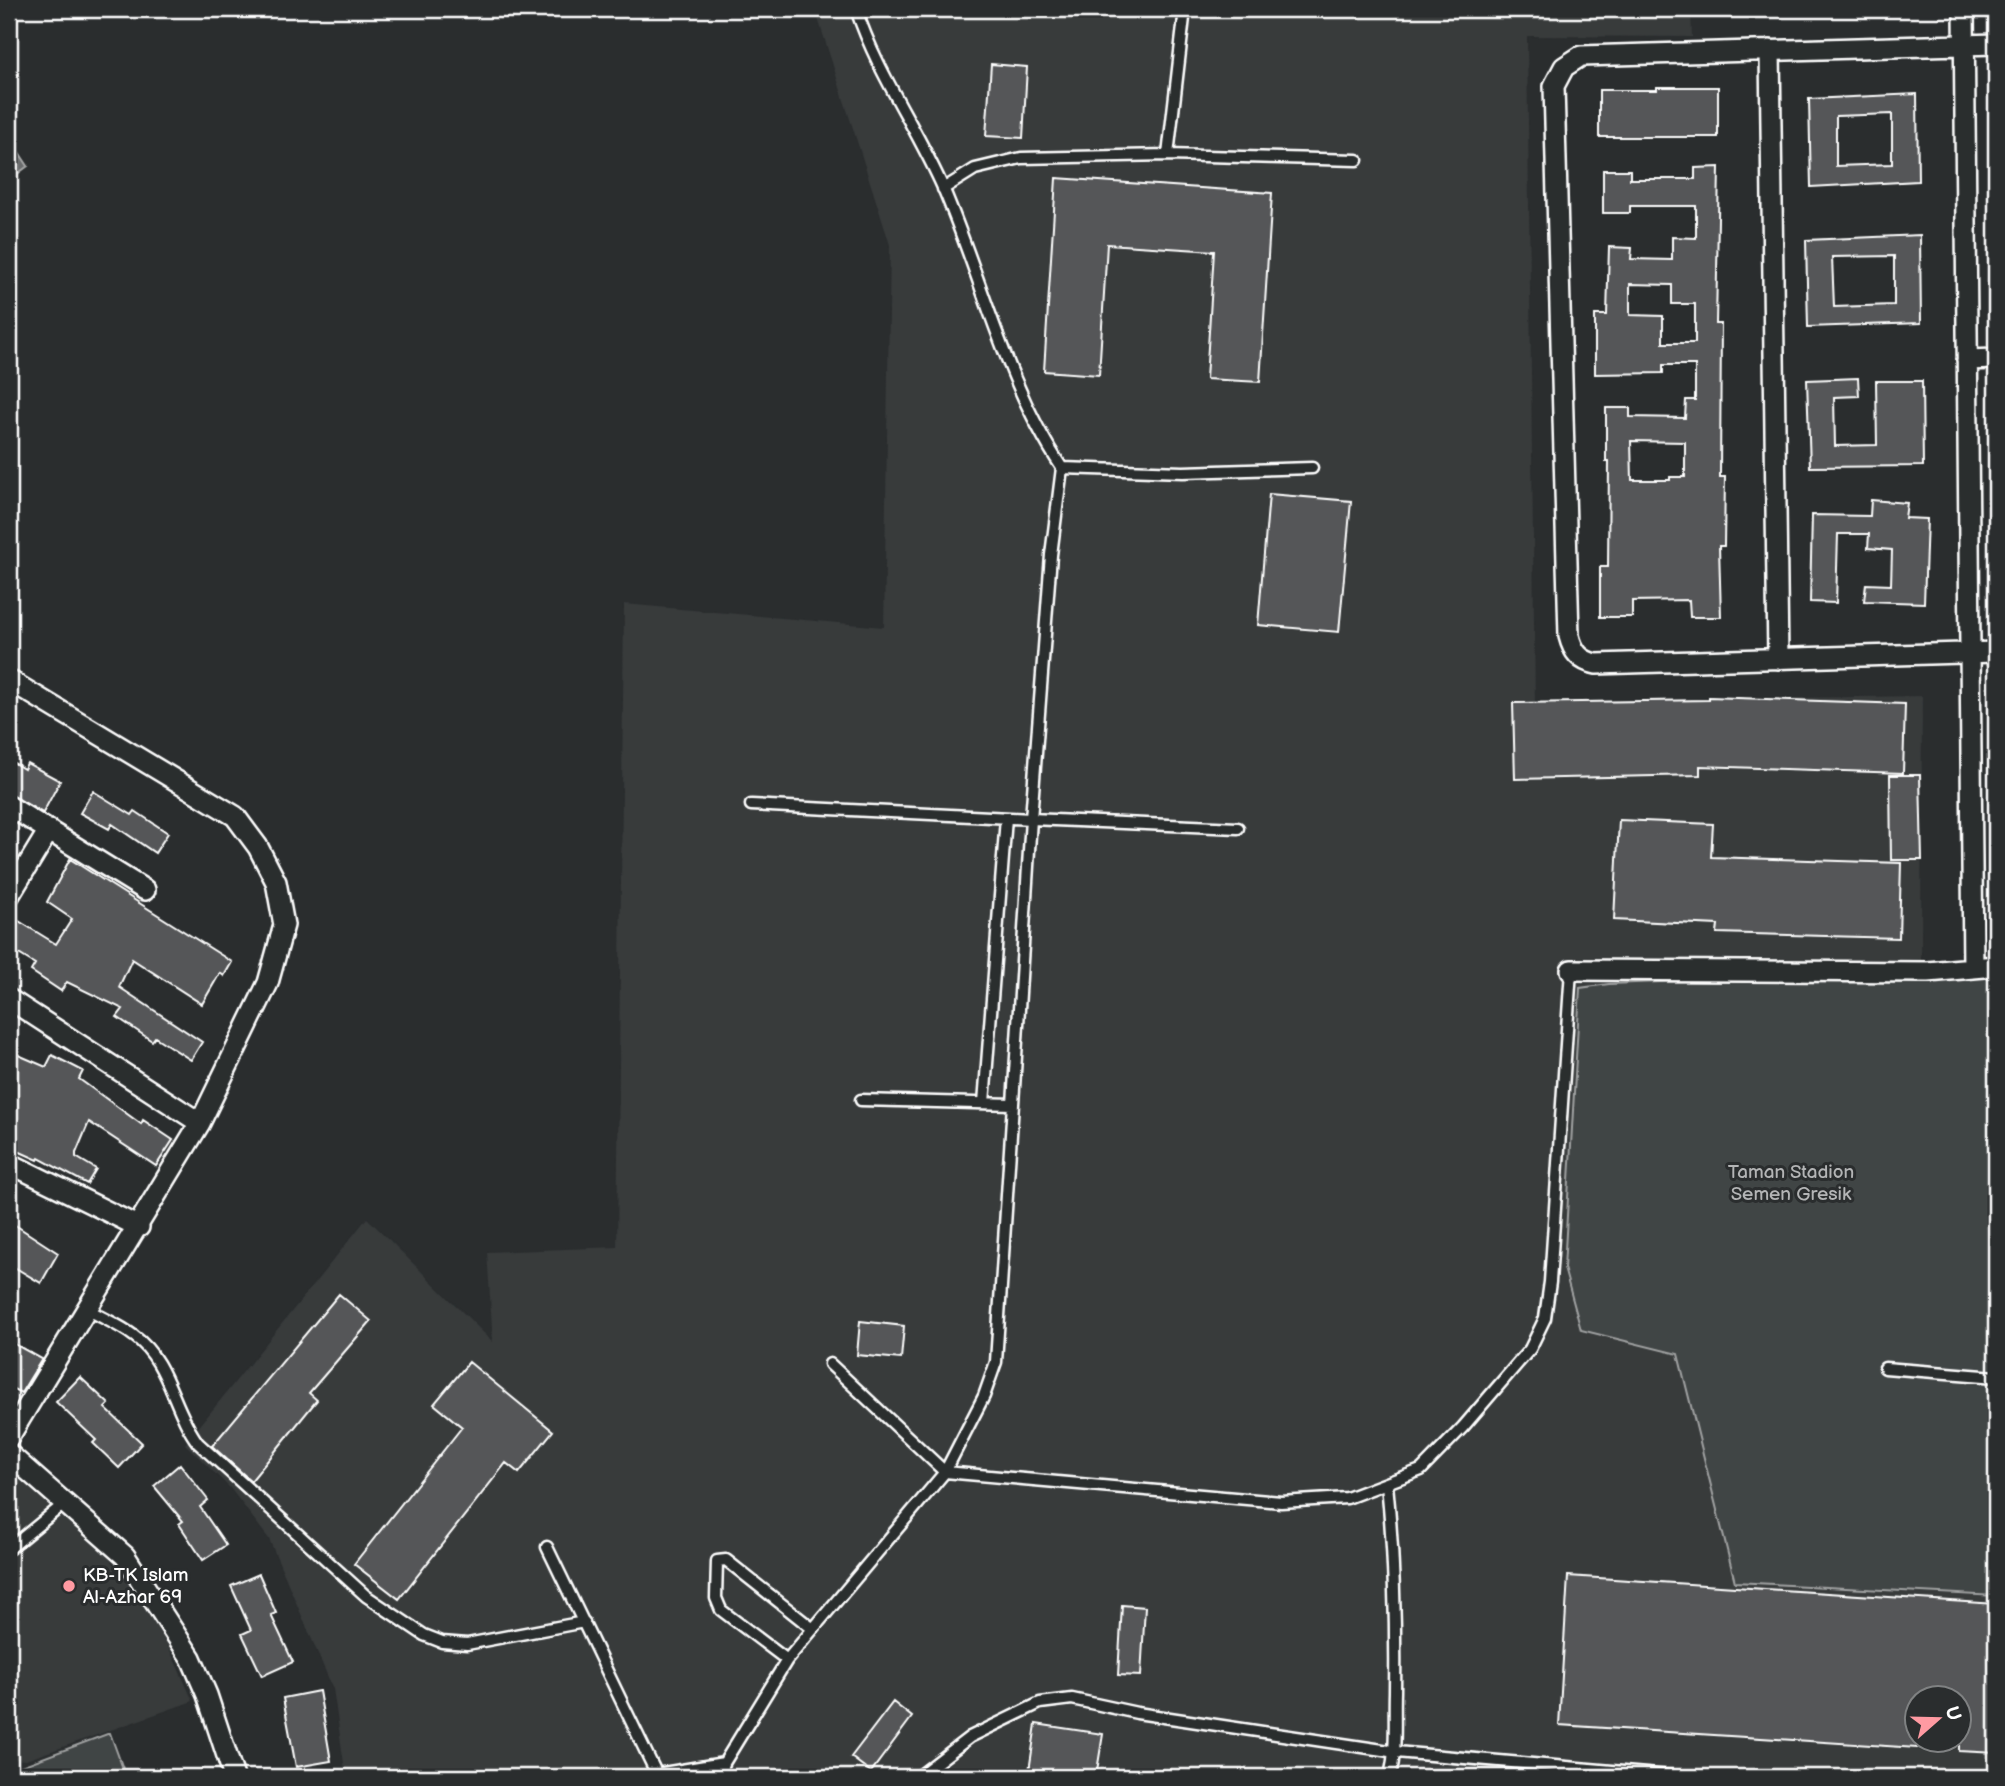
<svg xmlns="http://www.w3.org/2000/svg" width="2005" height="1786" font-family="'Balsamiq Sans',sans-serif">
  <rect width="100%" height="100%" fill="#2a2d2e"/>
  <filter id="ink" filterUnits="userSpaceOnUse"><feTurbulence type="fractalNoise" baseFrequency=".0143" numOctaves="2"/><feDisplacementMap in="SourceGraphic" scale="14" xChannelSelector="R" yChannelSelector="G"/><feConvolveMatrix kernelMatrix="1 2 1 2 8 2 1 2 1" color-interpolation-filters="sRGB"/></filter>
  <g filter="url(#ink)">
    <!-- built -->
    <path fill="#373a3b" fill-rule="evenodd" d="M815,9H1691L1692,37L1527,36L1535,702L1922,696L1921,972L1996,969V1777H346L333,1689L269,1539L230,1488L185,1444L367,1218L493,1342L487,1252L617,1247L624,604L884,627L890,245ZM1918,1698H1960V1740H1918Z
      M9,1466L98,1543L160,1628L193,1701L26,1760L9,1759Z"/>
    <!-- green -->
    <path fill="#414445" stroke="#a0a2a2" stroke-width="2" d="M1996,969V1596L1735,1582L1678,1354L1581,1330L1564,1268L1580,988L1609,984Z
      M110,1733L126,1777H12L10,1770Z"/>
    <!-- water -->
    <path fill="#6a6c6d" stroke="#a6a7a7" stroke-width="2" d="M9,137L28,166L9,180Z"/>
    <!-- building -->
    <path fill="#555758" stroke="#fff" stroke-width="2" fill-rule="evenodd" d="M991,64L1027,67L1023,138L986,136Z
      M1657,87H1718V137H1599V90H1657Z
      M1917,94L1918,181L1811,187L1809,99ZM1892,114V164L1836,166V116Z
      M1719,167L1716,324H1721L1720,477H1725L1724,546H1719L1721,617H1690L1689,600L1632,601V617H1600V567H1608L1609,461H1606V408H1630V417L1685,418L1686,400H1695V365H1663V373L1595,374V315H1607L1609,247L1632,248L1631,259L1672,260V237L1696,238V206H1630V213H1603V170H1630V179H1695V168ZM1630,284L1672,285V304H1695V343H1663V316L1630,315ZM1631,441L1685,442V477H1670V480H1632Z
      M1056,178L1272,193L1260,382L1206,379L1214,251L1107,244L1099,375L1044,371Z
      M1920,235L1921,323L1808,327L1806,240ZM1894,256V305L1834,307L1832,257Z
      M1858,378L1859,396L1834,397L1835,446L1877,445L1876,381H1922L1923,466L1810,467L1807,380Z
      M1269,494L1351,501L1339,632L1258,625Z
      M1871,500L1907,503L1905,518L1927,519L1924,603L1864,601L1866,584L1891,585L1892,550L1868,548L1869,534H1838L1836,603L1810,602L1812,515L1870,516Z
      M1709,697L1905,704L1903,773L1700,766V775L1515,779L1513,703L1709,700Z
      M9,760L24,769L27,763L60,781L43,813L9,794Z
      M1890,775H1920L1922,860H1891Z
      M93,791L132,815L135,811L168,833L155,853L112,824L109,829L80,813Z
      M1619,820L1713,824L1711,857L1901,863L1899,938L1717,933L1718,925L1614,920Z
      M70,859L232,962L224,976L220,973L202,1004L132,959L119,987L202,1042L191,1060L155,1037L152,1041L117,1017L123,1009L67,982L61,991L31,971L35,964L9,948V915L56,944L72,919L47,902Z
      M9,1051L46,1067L52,1055L83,1071L79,1079L141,1124L143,1120L173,1140L156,1166L89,1122L76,1153V1157L96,1169L87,1184L39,1158L38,1160L9,1147Z
      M9,1221L58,1253L41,1283L9,1264Z
      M339,1294L371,1321L309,1393L317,1400L251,1481L212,1446Z
      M860,1321L904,1326L901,1359L857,1355Z
      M9,1341L42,1359L21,1393L9,1387Z
      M469,1362L553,1431L519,1473L506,1463L399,1599L354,1564L462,1427L434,1404Z
      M80,1377L109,1404L105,1408L142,1443L119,1468L93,1443L96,1440L56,1402Z
      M180,1464L208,1500L200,1507L226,1545L203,1560L179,1524L183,1521L154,1486Z
      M259,1574L276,1613L271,1615L293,1662L262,1676L242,1634L251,1630L231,1586Z
      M1568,1576L1996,1604V1753L1959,1751V1698H1917V1748L1559,1725Z
      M1122,1605L1145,1607L1141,1676L1118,1675Z
      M319,1691L331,1761L296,1767L283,1698Z
      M893,1702L912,1717L871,1772L851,1757Z
      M1036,1724L1103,1734L1096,1777L1029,1771Z"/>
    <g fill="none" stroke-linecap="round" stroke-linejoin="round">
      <!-- service casing -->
      <g stroke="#fff" stroke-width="15">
        <path id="service" d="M856,9C877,73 917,128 944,190C983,282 1006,384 1062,468
          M1168,155L1357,160
          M943,189L975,169L1021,158L1168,155L1185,9
          M751,805L1031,819L1051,555L1062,468L1183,472L1312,468
          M984,1103L1006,818
          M1013,1104L1031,819L1238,828
          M87,1309C102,1318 120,1325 134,1336C169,1361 173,1410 198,1443L366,1596L424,1635L442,1642L467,1644L584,1622
          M830,1364L945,1472L984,1396L996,1362L1013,1104L861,1100
          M1885,1368L1996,1377
          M1387,1484C1394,1554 1396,1622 1395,1692C1394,1722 1397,1748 1390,1777
          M547,1547L658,1777
          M9,1549L65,1503
          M787,1660L721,1610L716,1598L717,1561L726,1560L813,1629
          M657,1774L724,1763
          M720,1777L724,1763L787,1660L945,1472L1281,1502L1347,1498L1421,1470L1463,1427L1530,1349L1545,1318L1550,1282L1571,970
          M918,1777L970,1737L1040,1703L1072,1699L1137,1713L1396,1752L1681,1777"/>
      </g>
      <!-- minor casing -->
      <g stroke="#fff" stroke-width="24">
        <path id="minor" d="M1964,9L1973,968
          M1996,44L1581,56L1564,67L1554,86L1569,636C1573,652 1580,661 1596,664L1996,652
          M1770,50L1778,659
          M1967,360L1996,359
          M9,680L235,816L258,847L276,882L284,925L268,983L200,1123
          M9,806L145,890
          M9,896L49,830
          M1571,970L1928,972L1996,966
          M9,999L200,1123L9,1437
          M9,1163L139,1227
          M9,1454L125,1556L191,1658L207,1695L234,1777"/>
      </g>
      <!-- service -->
      <use href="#service" stroke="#2a2d2e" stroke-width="10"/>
      <!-- minor -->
      <use href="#minor" stroke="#2a2d2e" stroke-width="19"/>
    </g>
  </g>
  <!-- markers -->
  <circle fill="#ff9aa2" stroke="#2a2d2e" stroke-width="2.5" cx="69" cy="1586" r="7"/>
  <g text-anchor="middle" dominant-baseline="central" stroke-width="6" stroke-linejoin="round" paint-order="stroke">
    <!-- park labels -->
    <g font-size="19" fill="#b3b4b5" stroke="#2a2d2e">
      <text x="1791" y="1172">Taman Stadion<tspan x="1791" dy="22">Semen Gresik</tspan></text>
    </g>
    <!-- poi labels -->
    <g font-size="19" fill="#fff" stroke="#2a2d2e" text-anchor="start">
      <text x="83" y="1575">KB-TK Islam<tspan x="83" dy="22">Al-Azhar 69</tspan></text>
    </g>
  </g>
  <!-- margin -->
  <rect width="2005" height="1786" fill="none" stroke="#2a2d2e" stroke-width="35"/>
  <rect x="18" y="18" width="1970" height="1751" fill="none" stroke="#fff" stroke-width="2.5" filter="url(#ink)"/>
  <!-- north arrow -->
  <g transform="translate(1938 1719) rotate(70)"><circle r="33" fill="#2a2d2e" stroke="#7f8182" stroke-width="2"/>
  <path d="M0-5L12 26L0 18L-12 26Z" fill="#ff9aa2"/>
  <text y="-10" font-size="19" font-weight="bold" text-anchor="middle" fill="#ffffff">U</text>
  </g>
</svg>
